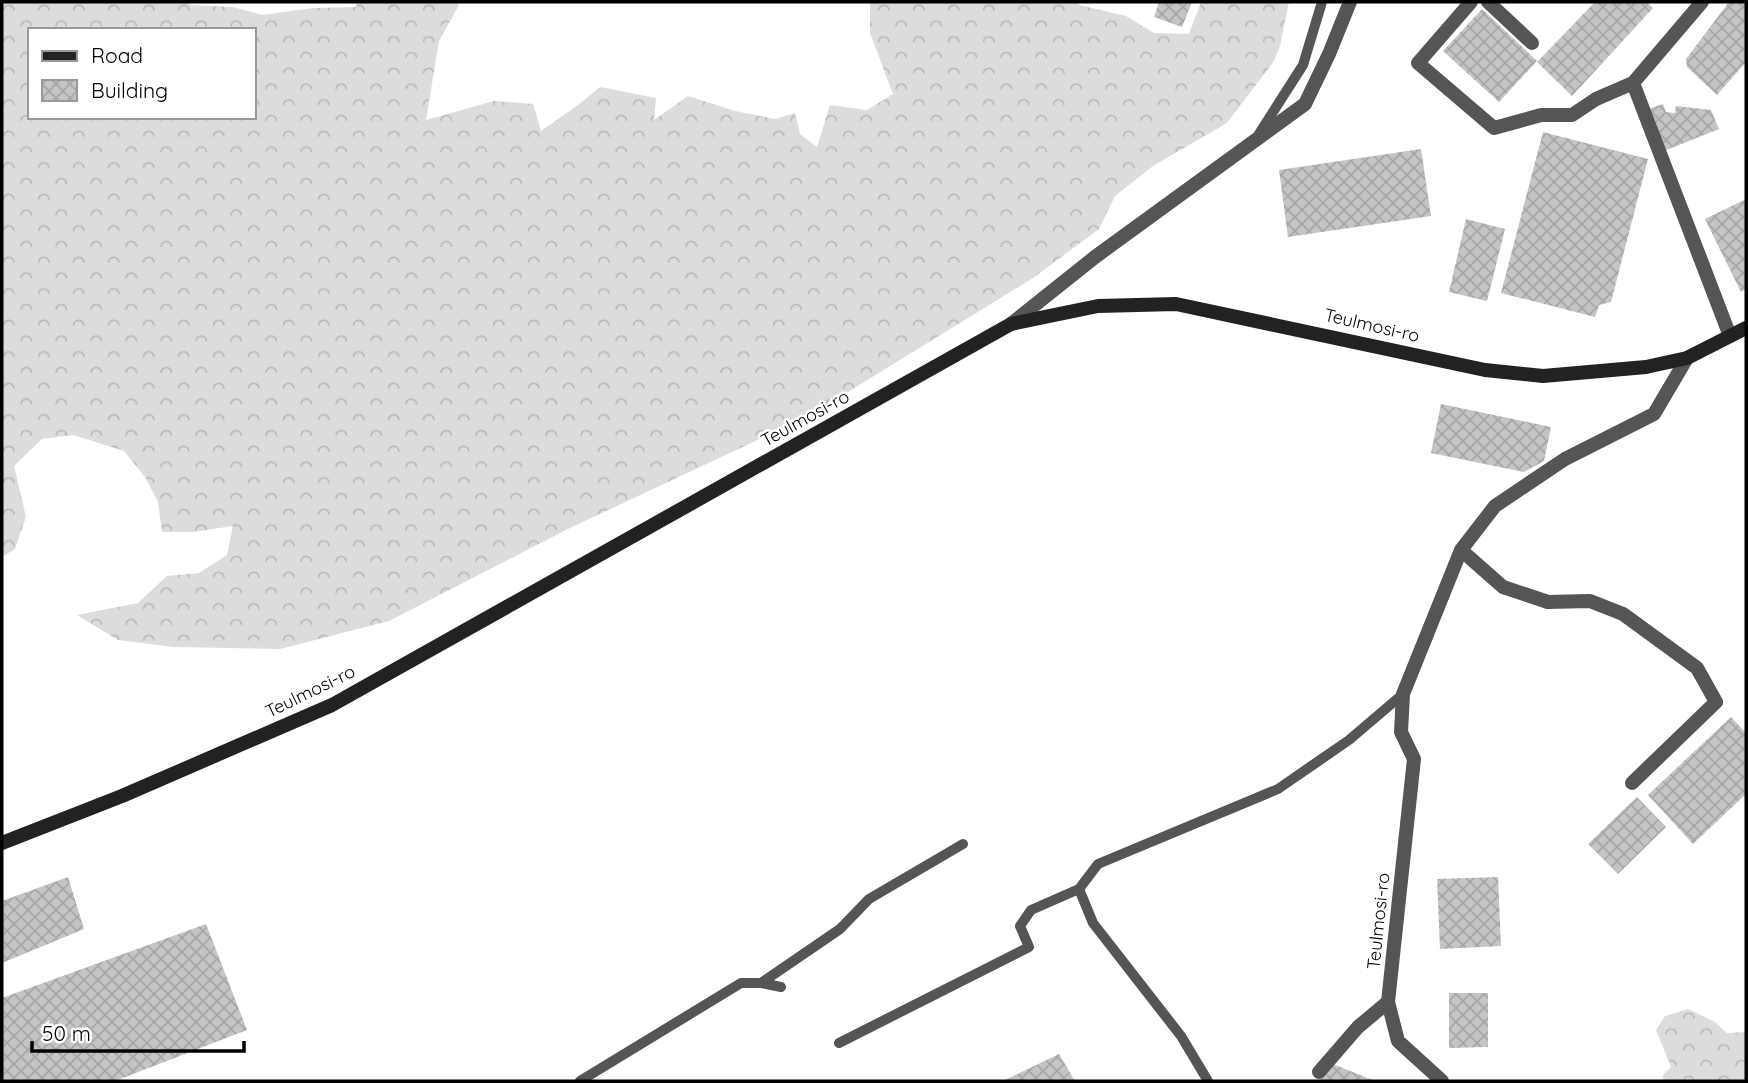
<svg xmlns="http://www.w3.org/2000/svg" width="1748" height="1083" font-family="Quicksand,sans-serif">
  <defs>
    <pattern id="forest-crowns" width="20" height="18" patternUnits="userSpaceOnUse" patternTransform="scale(1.75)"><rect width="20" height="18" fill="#dcdcdc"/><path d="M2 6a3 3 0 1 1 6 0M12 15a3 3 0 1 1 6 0" fill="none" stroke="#bbb"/></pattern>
    <pattern id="building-cross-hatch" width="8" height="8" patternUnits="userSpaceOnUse" patternTransform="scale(1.75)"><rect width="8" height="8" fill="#c4c4c4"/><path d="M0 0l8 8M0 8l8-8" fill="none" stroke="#a7a7a7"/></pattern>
  </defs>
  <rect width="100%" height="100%" fill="#fff"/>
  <!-- forest -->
  <path fill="url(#forest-crowns)" fill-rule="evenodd" d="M2,2H187L191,5L233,7L262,15L313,8L356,7L357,2H457L459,5L439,41L426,120L494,101L533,104L541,131L578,105L600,87L656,98L654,120L688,96L735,111L775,119L795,113L800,134L817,147L830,105L867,110L893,94L870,33V2H1077L1079,5L1126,16L1154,33L1189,34L1201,2H1289L1280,46L1274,61L1227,123L1153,166L1115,196L1099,229L1033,278L809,416L570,528L389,621L280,649L174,647L118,640L77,615L138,603L167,576L199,573L227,555L233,526L193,532H162L158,502L145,477L124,451L73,435L42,439L14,466L26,517L15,549L2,557ZM30,30H254V117H30Z
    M1688,1009L1715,1022L1727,1033L1746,1032V1081H1664L1662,1076L1671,1067L1656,1030L1665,1016Z"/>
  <!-- building -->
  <path fill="url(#building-cross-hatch)" d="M1159,2H1192L1182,27L1154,17Z
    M1595,2H1647L1653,8L1572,96L1537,62Z
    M1729,2H1746V62L1717,95L1687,67L1686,59Z
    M1482,9L1537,61L1499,102L1443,51Z
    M1663,104L1666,112L1675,113L1676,106L1711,110L1719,129L1664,151L1648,109Z
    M1543,132L1648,159L1611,302L1599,305L1595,317L1501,293Z
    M1421,149L1431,216L1288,237L1279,170Z
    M1746,199V289L1741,292L1705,219Z
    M1466,219L1505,229L1487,301L1449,292Z
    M1441,404L1551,427L1544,461L1524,472L1431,453Z
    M1731,717L1746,733V794L1693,844L1648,795Z
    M1637,797L1666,827L1618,874L1588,844Z
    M68,877L84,929L2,963V901Z
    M1498,877L1501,946L1440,949L1437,879Z
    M206,924L247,1030L115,1081H2V998Z
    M1449,993H1488V1047L1449,1048Z
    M1059,1054L1075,1081H1003Z
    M1328,1062L1375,1081H1320Z"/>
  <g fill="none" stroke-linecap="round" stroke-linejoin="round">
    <!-- lane -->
    <path stroke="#555" stroke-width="10" d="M1257,137L1303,65L1322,2
      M761,983L840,929L869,899L963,844
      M839,1043L1029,947L1020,926L1031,910L1079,889
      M580,1081L741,983H761L781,987
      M1208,1081L1181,1036L1093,923L1079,889L1098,864L1278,789L1349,740L1403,694"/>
    <!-- street -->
    <path stroke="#555" stroke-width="14" d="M1471,2L1418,63L1494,128L1541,115H1572L1596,99L1633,83L1702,2
      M1488,2L1532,43
      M1633,83L1730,336
      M1011,324L1095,257L1305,104L1329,54L1350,2
      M1461,550L1503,587L1548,602L1590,601L1623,614L1697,668L1716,702L1632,783
      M1319,1072L1358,1027L1388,1002
      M1442,1081L1398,1041L1388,1002L1414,759L1401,732L1403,694L1461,550L1495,506L1565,459L1654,414L1687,358"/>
    <!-- secondary -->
    <path stroke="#222" stroke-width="14" d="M2,843L122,796L332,705L1011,324L1098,306L1176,304L1485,370L1543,376L1646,367L1687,358L1746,328"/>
  </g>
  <g text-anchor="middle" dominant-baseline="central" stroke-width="5" stroke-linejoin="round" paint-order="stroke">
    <!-- street labels -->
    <g font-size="18" fill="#000" stroke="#fff">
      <text transform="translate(1372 325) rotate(13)">Teulmosi-ro</text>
      <text transform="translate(805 418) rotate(-29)">Teulmosi-ro</text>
      <text transform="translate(310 691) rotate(-26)">Teulmosi-ro</text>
      <text transform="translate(1378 921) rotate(-84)">Teulmosi-ro</text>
    </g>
  </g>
  <!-- border -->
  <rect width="1748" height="1083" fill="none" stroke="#000000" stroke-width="7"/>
  <!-- legend -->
  <rect x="28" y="28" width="228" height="91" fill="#ffffff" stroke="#999999" stroke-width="2"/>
  <rect x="42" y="51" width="35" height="10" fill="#222222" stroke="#999999" stroke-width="2"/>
  <text x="91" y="63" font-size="21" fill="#000000">Road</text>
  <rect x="42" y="80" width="35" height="21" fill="url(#building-cross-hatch)" stroke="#999999" stroke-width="2"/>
  <text x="91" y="98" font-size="21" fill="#000000">Building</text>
  <!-- scale -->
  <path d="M32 1041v10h212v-10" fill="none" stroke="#000000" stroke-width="3.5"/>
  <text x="42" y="1041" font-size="21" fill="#000000" stroke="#ffffff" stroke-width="5" paint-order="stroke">50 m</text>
</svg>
